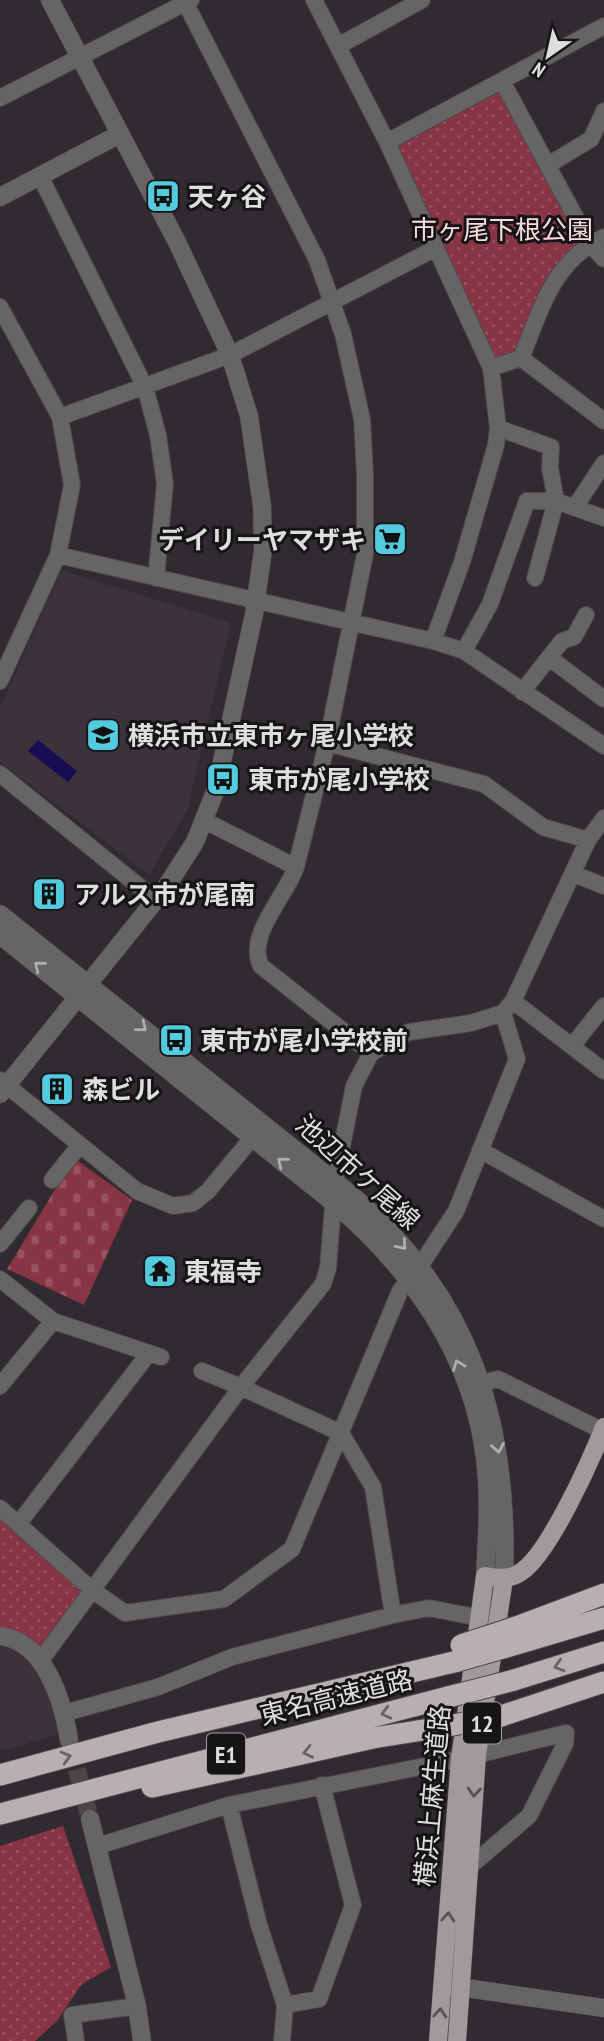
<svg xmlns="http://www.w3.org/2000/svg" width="604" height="2041" font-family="'PT Sans Narrow','Noto Sans JP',sans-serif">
  <defs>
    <pattern id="grass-dots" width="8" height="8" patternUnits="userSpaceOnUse" patternTransform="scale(1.75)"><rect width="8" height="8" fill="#873544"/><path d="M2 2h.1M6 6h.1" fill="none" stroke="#98525f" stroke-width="1.8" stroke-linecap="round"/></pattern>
    <pattern id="cemetery-stones" width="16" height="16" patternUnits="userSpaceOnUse" patternTransform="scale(1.75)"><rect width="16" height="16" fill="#873544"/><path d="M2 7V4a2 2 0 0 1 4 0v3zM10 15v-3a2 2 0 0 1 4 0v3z" fill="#98525f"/></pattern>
  </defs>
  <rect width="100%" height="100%" fill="#302b30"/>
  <!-- built -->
  <path fill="#3c323c" d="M62,570L231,623L187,811L149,875L0,762V708Z
    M0,1636L16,1638L52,1687L59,1734L6,1750L0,1748Z"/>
  <!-- grass -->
  <path fill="url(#grass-dots)" d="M502,81L590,244L580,250L521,358L491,368L387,142Z
    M0,1508L92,1590L41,1660L0,1636Z
    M63,1826L111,1967L81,1985L57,2021L35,2041H0V1846Z"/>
  <!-- cemetery -->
  <path fill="url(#cemetery-stones)" d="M74,1158L132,1200L84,1305L7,1269Z"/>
  <!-- water -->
  <path fill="#180c53" d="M38,740L77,771L68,782L28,751Z"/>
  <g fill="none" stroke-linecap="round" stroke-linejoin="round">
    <!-- tertiary-tunnel -->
    <path stroke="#4a464a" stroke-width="18" stroke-dasharray="18 9" stroke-linecap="butt" d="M70,1743L90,1819"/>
    <!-- minor casing -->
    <g stroke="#4c474c" stroke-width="18">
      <path id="minor" d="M184,0L317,260L343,334L362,419L365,475V554L327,743L296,867C285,898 246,935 261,966L371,1053
        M314,0L387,142L491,368L498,428L496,445L462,562L433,641
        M338,46L422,0
        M502,81L590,244L604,259
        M0,98L191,0
        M387,142L604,26
        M548,165L591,139L604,111
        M40,176L145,387L158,435L165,484L156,578
        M0,307L60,417L72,485L58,555L0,681
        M521,358L604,421
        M491,368L521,358C542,308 552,262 604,237
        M60,417L230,355L434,249
        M498,428L551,447L550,468L556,501L604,518
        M575,507L604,463
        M58,555L433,641L464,651L604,746
        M464,651L490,604L527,501H556L535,578
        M551,659L604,699
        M522,692L562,641L574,637L586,615
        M327,743L484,784L543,827L588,840
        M0,774L156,900
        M205,821L296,867
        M574,874L604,886
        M513,1001L604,1071
        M572,1046L604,1006
        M0,1080L137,1191L173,1206L193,1203L208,1191L252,1138
        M480,1150L604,1219
        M52,1180L79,1146
        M0,1244L29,1208
        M0,1279L53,1321L161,1357
        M482,1383L498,1379L603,1431
        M0,1386L53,1321
        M0,1508L92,1590L125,1613L224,1599L292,1549L400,1291L420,1266L456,1211L517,1059L503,1013
        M19,1523L149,1353
        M393,1615L373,1487L341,1433L241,1387L323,1284L328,1268L335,1181L354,1086L371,1053L409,1032L471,1023L503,1013L513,1001L588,840L604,818
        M41,1660L241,1387L202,1371
        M65,1713L158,1687L232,1657L393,1615L429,1608L480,1618
        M229,1805L259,1925L285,2005L282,2041
        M98,1846L229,1805L460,1759
        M468,1868L529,1816L565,1744L566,1733L477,1755
        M285,2005L319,1999L353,1905L322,1785
        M76,2041L72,2015L137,2006"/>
    </g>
    <!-- tertiary casing -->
    <g stroke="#4c474c" stroke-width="19">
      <path id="tertiary" d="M0,197L118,135
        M0,914L349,1193C471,1296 510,1422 504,1579
        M0,935L335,1204C412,1270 473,1356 485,1459C490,1498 487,1537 485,1576
        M0,1094L166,887L195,842L216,789L254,614L263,550L262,506L249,416L230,355L177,242L50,0
        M0,1636C45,1641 63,1701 69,1740
        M90,1819L137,2006L142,2041
        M445,1985L604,2008"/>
    </g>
    <!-- primary casing -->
    <g stroke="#4c474c" stroke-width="19">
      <path id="primary" d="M438,2041L460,1759L485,1576C498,1578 510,1580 521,1572C549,1554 591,1460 604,1427
        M457,2041L477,1755L504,1579"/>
    </g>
    <!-- motorway casing -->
    <g stroke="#4c474c" stroke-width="23">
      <path id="motorway" d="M516,1627L604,1594
        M517,1644L604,1618
        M514,1680L604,1652
        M501,1716L604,1682
        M0,1775L158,1732L458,1661
        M152,1787L373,1738L448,1726
        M0,1814L452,1696"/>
    </g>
    <!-- minor -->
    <use href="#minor" stroke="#676465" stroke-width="16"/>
    <!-- tertiary -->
    <use href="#tertiary" stroke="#676465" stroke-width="18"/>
    <!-- primary -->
    <use href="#primary" stroke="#a19a9d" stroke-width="18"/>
    <!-- motorway -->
    <use href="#motorway" stroke="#b8afb3" stroke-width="21"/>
    <!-- motorway-bridge casing -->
    <g stroke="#4c474c" stroke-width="23" stroke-linecap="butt">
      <path id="motorway-bridge" d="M461,1645L516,1627
        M458,1661L517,1644
        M452,1696L514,1680
        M448,1726L501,1716"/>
    </g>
    <!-- motorway-bridge -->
    <use href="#motorway-bridge" stroke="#b8afb3" stroke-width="21"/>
  </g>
  <!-- one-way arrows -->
  <defs><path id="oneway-chevron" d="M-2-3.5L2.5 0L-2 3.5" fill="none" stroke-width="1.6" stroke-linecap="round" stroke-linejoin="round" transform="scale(1.75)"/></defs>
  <g stroke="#b0adaf">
    <use href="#oneway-chevron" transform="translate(39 966) rotate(-141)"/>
    <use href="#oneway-chevron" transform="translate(142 1027) rotate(39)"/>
    <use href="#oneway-chevron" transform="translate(282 1162) rotate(-141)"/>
    <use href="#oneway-chevron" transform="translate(402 1245) rotate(49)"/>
    <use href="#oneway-chevron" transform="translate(458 1365) rotate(-111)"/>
    <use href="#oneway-chevron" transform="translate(498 1448) rotate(80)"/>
  </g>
  <g stroke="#676264">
    <use href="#oneway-chevron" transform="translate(559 1666) rotate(163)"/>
    <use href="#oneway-chevron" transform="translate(386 1713) rotate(166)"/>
    <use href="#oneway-chevron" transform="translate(308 1752) rotate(168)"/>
    <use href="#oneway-chevron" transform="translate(66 1757) rotate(-15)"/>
  </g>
  <g stroke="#555053">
    <use href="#oneway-chevron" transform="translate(474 1792) rotate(95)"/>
    <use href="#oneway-chevron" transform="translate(448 1917) rotate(-86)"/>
    <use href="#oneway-chevron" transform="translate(440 2013) rotate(-86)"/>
  </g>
  <!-- icons -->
  <defs>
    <g id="bus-square" transform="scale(1.75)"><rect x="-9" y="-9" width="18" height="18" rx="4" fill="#54cade" stroke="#161416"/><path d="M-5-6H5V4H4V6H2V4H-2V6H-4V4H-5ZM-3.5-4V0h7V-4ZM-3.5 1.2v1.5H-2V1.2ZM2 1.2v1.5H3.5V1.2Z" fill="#111"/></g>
    <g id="supermarket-square" transform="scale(1.75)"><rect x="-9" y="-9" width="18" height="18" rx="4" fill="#54cade" stroke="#161416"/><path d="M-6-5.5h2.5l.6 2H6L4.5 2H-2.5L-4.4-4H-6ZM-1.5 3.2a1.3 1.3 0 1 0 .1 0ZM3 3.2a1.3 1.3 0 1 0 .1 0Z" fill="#111"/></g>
    <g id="school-square" transform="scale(1.75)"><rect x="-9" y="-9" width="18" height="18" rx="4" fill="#54cade" stroke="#161416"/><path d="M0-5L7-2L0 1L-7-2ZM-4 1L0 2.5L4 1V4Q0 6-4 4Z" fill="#111"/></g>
    <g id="building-square" transform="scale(1.75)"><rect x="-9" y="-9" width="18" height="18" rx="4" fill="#54cade" stroke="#161416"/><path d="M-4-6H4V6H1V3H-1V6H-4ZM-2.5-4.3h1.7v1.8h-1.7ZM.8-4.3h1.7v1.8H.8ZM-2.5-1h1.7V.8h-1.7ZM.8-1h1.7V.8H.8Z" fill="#111"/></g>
    <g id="temple-square" transform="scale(1.75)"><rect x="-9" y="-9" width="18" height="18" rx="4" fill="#54cade" stroke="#161416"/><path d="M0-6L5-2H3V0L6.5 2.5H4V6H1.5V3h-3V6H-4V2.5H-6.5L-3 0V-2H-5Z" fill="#111"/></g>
  </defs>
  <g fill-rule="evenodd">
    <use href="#bus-square" x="163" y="196"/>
    <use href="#supermarket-square" x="390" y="539"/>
    <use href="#school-square" x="103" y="735"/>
    <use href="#bus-square" x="223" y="779"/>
    <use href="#building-square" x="49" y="894"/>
    <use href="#bus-square" x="176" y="1040"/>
    <use href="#building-square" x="57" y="1089"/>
    <use href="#temple-square" x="160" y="1271"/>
  </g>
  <g text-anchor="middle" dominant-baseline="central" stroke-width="6" stroke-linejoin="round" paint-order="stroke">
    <!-- shield labels -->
    <g fill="#161416" stroke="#a3a1a3" stroke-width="2">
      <rect x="463" y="1702.5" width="38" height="41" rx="5"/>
      <rect x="207" y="1733.5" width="38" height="41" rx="5"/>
    </g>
    <g font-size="24" font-weight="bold" fill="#e0dde0">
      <text x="482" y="1723">12</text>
      <text x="226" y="1754">E1</text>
    </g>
    <!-- poi labels -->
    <g font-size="26" font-weight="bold" fill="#e0dde0" stroke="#161416" text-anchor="start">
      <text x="188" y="196">天ヶ谷</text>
      <text x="366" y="539" text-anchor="end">デイリーヤマザキ</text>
      <text x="128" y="735">横浜市立東市ヶ尾小学校</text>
      <text x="248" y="779">東市が尾小学校</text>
      <text x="74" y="894">アルス市が尾南</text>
      <text x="200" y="1040">東市が尾小学校前</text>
      <text x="82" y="1089">森ビル</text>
      <text x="184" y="1271">東福寺</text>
    </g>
    <!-- park labels -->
    <g font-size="26" fill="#f8dddf" stroke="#161416">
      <text x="502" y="229">市ヶ尾下根公園</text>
    </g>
    <!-- street labels -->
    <g font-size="26" fill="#e0dde0" stroke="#161416">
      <text transform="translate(358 1172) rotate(42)">池辺市ケ尾線</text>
      <text transform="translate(336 1697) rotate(-14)">東名高速道路</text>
      <text transform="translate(432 1796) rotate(-85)">横浜上麻生道路</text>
    </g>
  </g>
  <!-- north arrow -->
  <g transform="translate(548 56) rotate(214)" stroke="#161416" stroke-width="5" paint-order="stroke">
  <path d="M0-5L12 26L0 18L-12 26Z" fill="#e0dde0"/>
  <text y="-10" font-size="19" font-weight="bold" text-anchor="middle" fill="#e0dde0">N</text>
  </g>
</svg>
